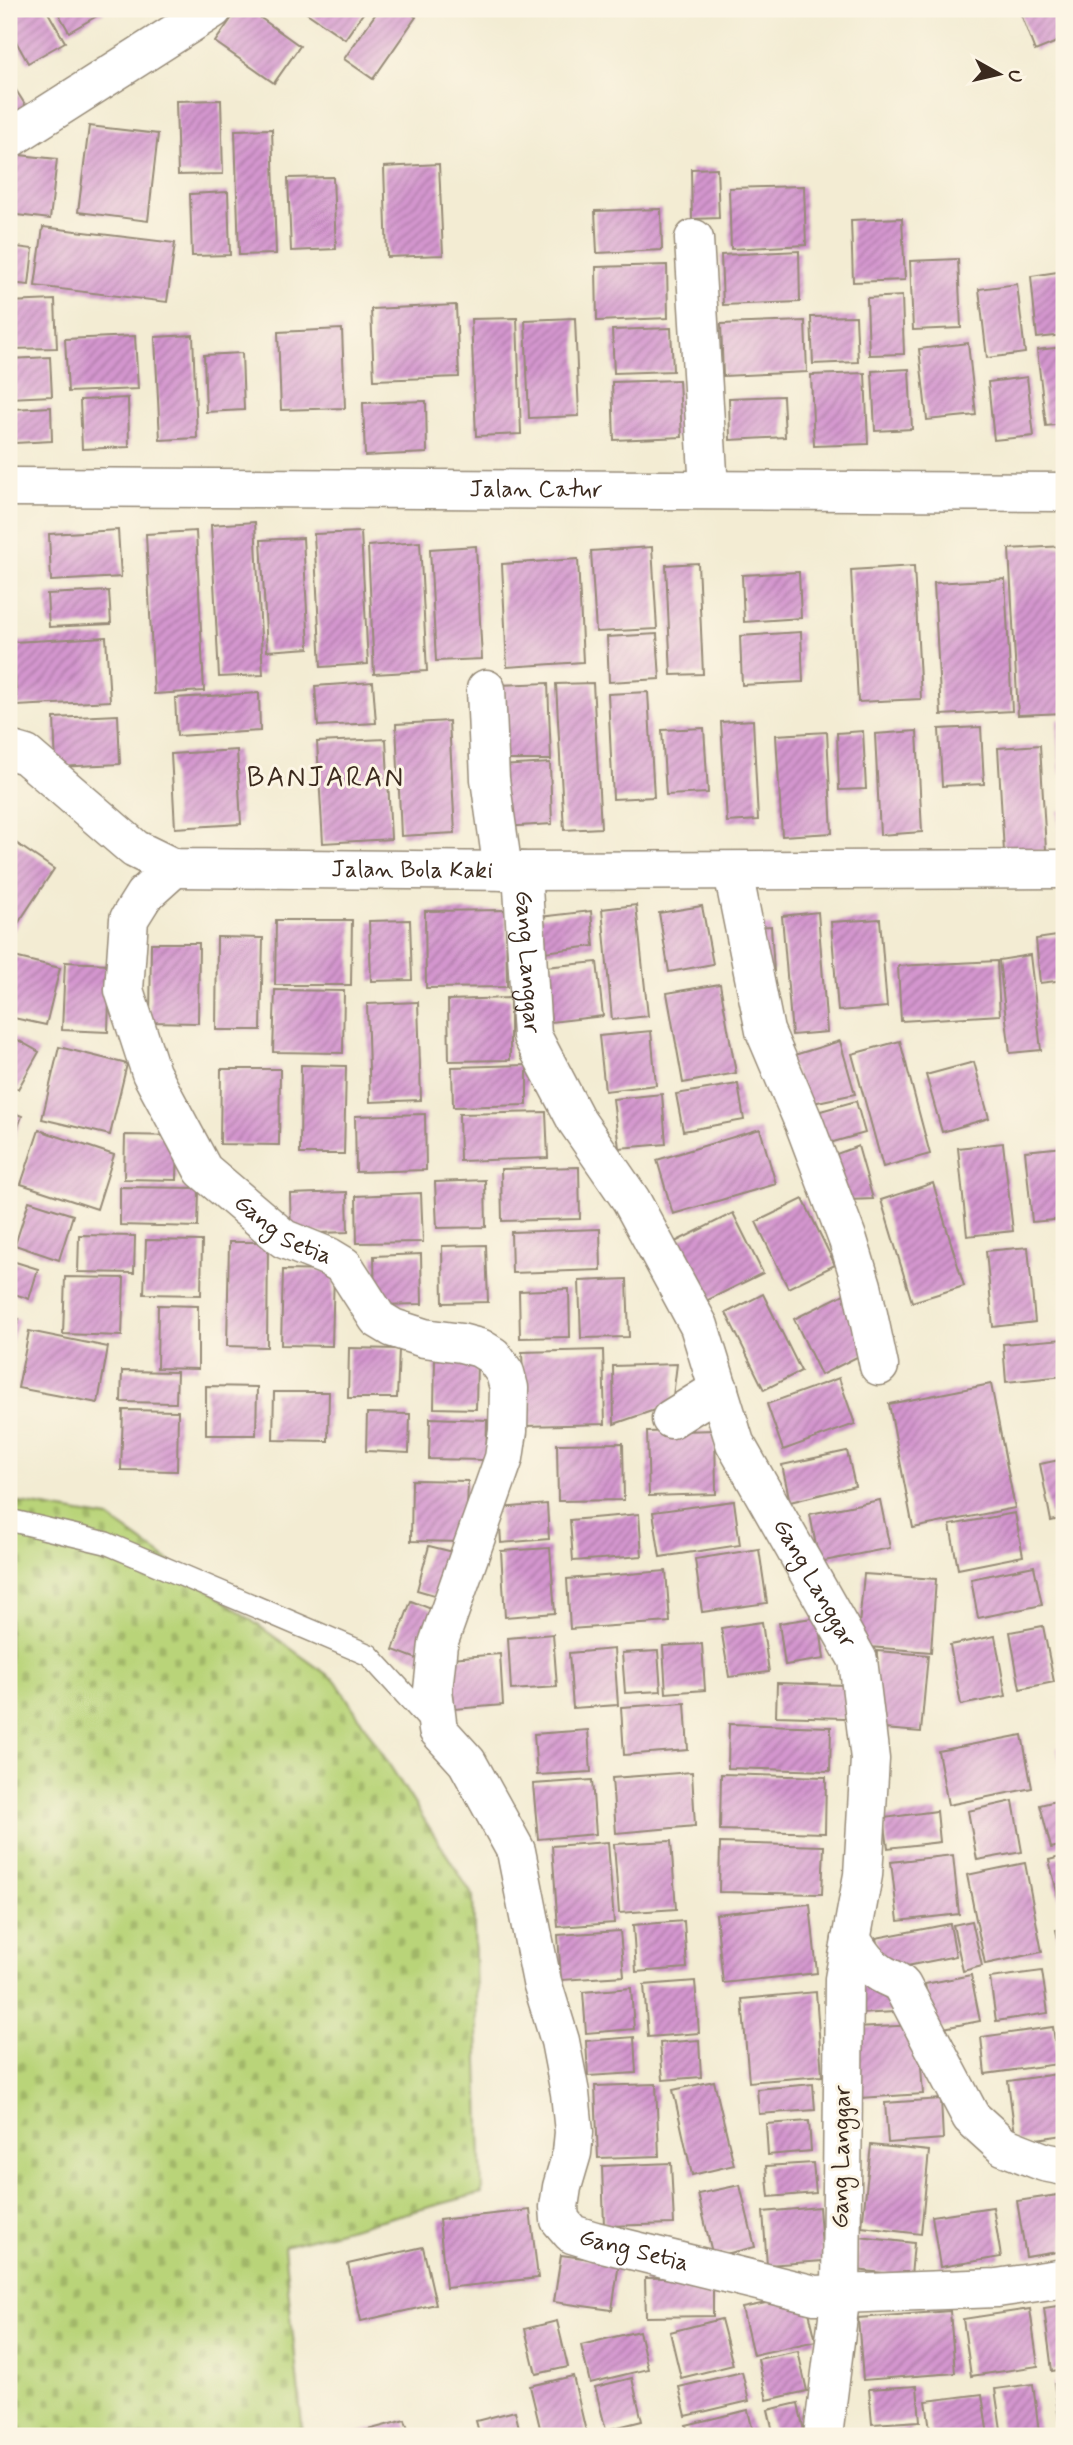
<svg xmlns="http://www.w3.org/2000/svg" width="1073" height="2445" font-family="Mynerve,sans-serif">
  <defs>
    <pattern id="cemetery-stones" width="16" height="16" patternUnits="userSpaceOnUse" patternTransform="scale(1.75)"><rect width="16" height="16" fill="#b9d479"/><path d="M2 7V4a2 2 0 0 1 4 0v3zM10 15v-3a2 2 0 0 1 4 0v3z" fill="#a0b668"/></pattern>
    <pattern id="building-hatch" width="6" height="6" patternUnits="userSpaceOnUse" patternTransform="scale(1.75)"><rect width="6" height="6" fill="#d496cf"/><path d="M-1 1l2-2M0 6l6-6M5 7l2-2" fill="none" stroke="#ad7ba7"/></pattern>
  </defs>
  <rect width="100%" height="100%" fill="#fcf5e5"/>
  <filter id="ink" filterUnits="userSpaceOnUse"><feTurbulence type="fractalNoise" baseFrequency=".0143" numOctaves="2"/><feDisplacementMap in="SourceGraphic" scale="14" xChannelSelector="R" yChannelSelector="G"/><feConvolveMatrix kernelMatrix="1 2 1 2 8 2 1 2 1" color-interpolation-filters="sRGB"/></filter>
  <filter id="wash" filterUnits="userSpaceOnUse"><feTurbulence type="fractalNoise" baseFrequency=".00686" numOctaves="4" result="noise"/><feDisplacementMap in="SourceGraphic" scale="28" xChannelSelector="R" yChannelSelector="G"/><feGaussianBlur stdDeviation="1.57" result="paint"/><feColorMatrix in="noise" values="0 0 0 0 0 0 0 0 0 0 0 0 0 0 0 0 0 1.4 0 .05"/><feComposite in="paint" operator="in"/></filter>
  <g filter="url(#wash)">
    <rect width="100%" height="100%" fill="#f3ecd3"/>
    <!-- cemetery -->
    <path fill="url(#cemetery-stones)" stroke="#7a7f4c" stroke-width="2" d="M9,1501L109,1518L336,1681L473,1896L482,2193L284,2246L303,2436H9Z"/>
    <g id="blocks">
      <!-- building -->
      <path fill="url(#building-hatch)" d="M9,9H46L65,42L28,63L9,29Z
        M56,9H102L104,12L69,32Z
        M238,9H248L300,46L274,83L215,42Z
        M301,9H366L345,39Z
        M379,9H404L416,17L373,79L344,59Z
        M1019,9H1064V39L1035,51Z
        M9,79L31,114L9,128Z
        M221,100L223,174L178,175L176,101Z
        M89,126L158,134L148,221L78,212Z
        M272,129L276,254L239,255L235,130Z
        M10,154L57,159L50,219L9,214Z
        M439,164L443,255L387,257L384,167Z
        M717,168L719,218L692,219L691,169Z
        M333,177L336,249L291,251L288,178Z
        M804,186L806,245L731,249L729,188Z
        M228,192L230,255L192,256L190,194Z
        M661,209L662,250L597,253L595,211Z
        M902,218L905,280L853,282L851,220Z
        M43,227L175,243L167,302L35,286Z
        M9,246L33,249L29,285L9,283Z
        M799,251L800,302L723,305L721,255Z
        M958,259L961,328L913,330L910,261Z
        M667,265L668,318L597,321L596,267Z
        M1064,271V335L1037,338L1031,276Z
        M1017,284L1025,353L987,358L979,289Z
        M902,296L904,354L869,355L867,298Z
        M55,300L57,348L9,349V302Z
        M456,305L459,377L374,380L371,309Z
        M856,316L858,362L813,364L811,317Z
        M517,318L521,434L476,436L471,319Z
        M575,318L579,416L529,418L525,320Z
        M805,321L807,372L723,376L721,324Z
        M671,328L673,371L614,373L612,330Z
        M342,329L345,408L281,410L278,332Z
        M193,335L197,438L160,440L155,337Z
        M135,336L138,389L68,392L65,339Z
        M968,343L976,415L927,420L919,349Z
        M1064,347V424L1046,426L1037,350Z
        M242,353L244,410L206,412L204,355Z
        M50,357L52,396L9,398V359Z
        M909,369L912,429L875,431L872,371Z
        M865,373L868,444L814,446L811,375Z
        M1027,377L1034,436L994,440L988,382Z
        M679,380L682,437L614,440L612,382Z
        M783,396L785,437L730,440L729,398Z
        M128,398L129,447L82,449L80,400Z
        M426,401L427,453L365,456L363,403Z
        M51,407L52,441L15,443L13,409Z
        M255,522L263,675L219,677L211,525Z
        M118,530L121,577L51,581L49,534Z
        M196,531L204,691L154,694L146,534Z
        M361,532L368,664L321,667L314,534Z
        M303,538L309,648L267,651L261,540Z
        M420,542L427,671L374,674L368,546Z
        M476,546L482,659L436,661L430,549Z
        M1064,546V713L1018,715L1009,549Z
        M652,547L657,629L596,632L591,551Z
        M578,559L583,662L507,667L502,564Z
        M698,563L703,674L671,675L666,565Z
        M914,566L921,699L858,702L851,570Z
        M799,572L801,618L744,622L742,575Z
        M1005,579L1012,711L941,715L934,583Z
        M109,591L111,624L49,627L47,594Z
        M801,632L803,682L742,685L740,636Z
        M657,634L660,679L609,682L607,637Z
        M106,637L110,701L17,706L13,642Z
        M373,682L376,723L318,726L315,686Z
        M548,683L551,760H504L498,685Z
        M593,683L601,828L564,830L556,684Z
        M648,692L654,797L613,799L608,694Z
        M259,693L260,731L177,736L175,698Z
        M118,715L120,764L56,767L54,718Z
        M1064,719V774H1060L1057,720Z
        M753,720L758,820L727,822L721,722Z
        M449,721L455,833L401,836L396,724Z
        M981,727L984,784L942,786L939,729Z
        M704,728L708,793L666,795L662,730Z
        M863,731L866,789L839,790L837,733Z
        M917,731L922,832L880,835L875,734Z
        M827,732L832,833L782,836L776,735Z
        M386,739L391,839L323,843L317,742Z
        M1040,745L1046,850L1004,852L998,748Z
        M237,750L241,824L175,828L171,754Z
        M550,763L552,824L502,827L499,766Z
        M1064,810V860H1061L1058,811Z
        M13,841L54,869L9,937V849Z
        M636,905L648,1016L612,1020L602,909Z
        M702,906L713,964L669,972L659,913Z
        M506,910L507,987L426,988L425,911Z
        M591,911L594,946L544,952L540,917Z
        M818,912L827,1032L792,1035L782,916Z
        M880,919L887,1007L838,1011L831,922Z
        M276,920H352L351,985H275Z
        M410,920L412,980L371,981L369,921Z
        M771,926L774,971L759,972L752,927Z
        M1064,935V980L1040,983L1036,939Z
        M217,937L263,938L261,1030H216Z
        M151,943H199L198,1023L150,1022Z
        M1030,955L1041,1050L1010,1053L999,960Z
        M10,956L60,968L46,1025L9,1017Z
        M997,961L1000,1015L901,1021L898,966Z
        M65,962L110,964L108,1032L62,1030Z
        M597,962L603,1016L551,1022L545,967Z
        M720,984L736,1073L683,1083L667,993Z
        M275,990L344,991L343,1053L273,1052Z
        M510,998V1060L449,1061L448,1000Z
        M418,1002L421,1100L370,1102L367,1004Z
        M651,1031L656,1085L605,1091L599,1036Z
        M9,1035L39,1052L18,1089L9,1084Z
        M840,1041L855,1094L808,1104L788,1057Z
        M900,1041L930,1154L883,1167L852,1054Z
        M59,1047L127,1064L110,1135L42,1119Z
        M974,1062L989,1118L942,1132L926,1075Z
        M301,1065L346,1066L344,1154H300Z
        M527,1065V1105L453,1107L452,1067Z
        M221,1069H280L279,1145L220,1144Z
        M738,1084L744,1120L683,1131L676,1094Z
        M662,1094L666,1144L619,1148L613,1099Z
        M856,1101L865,1133L819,1146L810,1114Z
        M9,1111L22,1116L9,1151Z
        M546,1112L548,1158L460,1161L459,1114Z
        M425,1114L426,1170L356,1172L355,1116Z
        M760,1129L776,1184L673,1214L657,1160Z
        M39,1130L114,1155L97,1209L21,1184Z
        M125,1135L178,1136L177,1180L124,1179Z
        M1003,1143L1013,1231L967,1236L958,1148Z
        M858,1146L873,1199L848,1200L831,1156Z
        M1064,1147V1219L1032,1222L1025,1151Z
        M579,1167L580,1219L502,1221L501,1169Z
        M485,1180L486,1227L437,1228L435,1182Z
        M933,1183L964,1286L912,1302L881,1200Z
        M120,1187L199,1188L198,1227L120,1225Z
        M347,1192L348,1232L291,1234L290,1194Z
        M421,1193L423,1242L357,1243L356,1196Z
        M803,1199L835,1265L788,1288L756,1222Z
        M29,1201L73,1215L59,1260L15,1245Z
        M733,1213L763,1273L704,1302L675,1242Z
        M600,1229L601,1270L512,1273L511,1232Z
        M79,1235L135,1236L134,1273L78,1272Z
        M146,1240L202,1241L201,1295L144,1294Z
        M229,1242H268L267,1347L227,1346Z
        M486,1245L488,1302L443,1303L442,1246Z
        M1028,1247L1035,1322L993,1327L986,1251Z
        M421,1254L422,1304L375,1305L374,1256Z
        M9,1260L38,1269L29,1299L9,1292Z
        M283,1270L334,1271L332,1346L281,1345Z
        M65,1277L124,1278L122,1336L63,1334Z
        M627,1279L629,1337L581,1338L579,1281Z
        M569,1289L570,1337L520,1338L519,1291Z
        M846,1293L873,1349L821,1375L794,1319Z
        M763,1294L801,1371L764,1390L726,1313Z
        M158,1305L198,1306V1369L157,1368Z
        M9,1316L19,1319L9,1349Z
        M29,1331L108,1347L98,1403L18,1388Z
        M1064,1339V1376L1006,1382L1003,1344Z
        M349,1348L399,1349L397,1398H348Z
        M603,1350L605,1424L525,1426L522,1352Z
        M435,1358L477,1359L476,1409L434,1408Z
        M677,1364L672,1404L614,1424L613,1366Z
        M122,1371L177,1372L176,1403L121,1402Z
        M839,1378L855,1424L783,1450L767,1404Z
        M991,1384L1015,1508L913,1528L889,1404Z
        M206,1386L257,1387L256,1435H206Z
        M274,1392H329L328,1441L273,1440Z
        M123,1410L178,1411L177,1471L121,1470Z
        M367,1413L410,1414L409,1453L366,1451Z
        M430,1418L487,1420L486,1460L429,1459Z
        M715,1430L716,1494L649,1496L647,1432Z
        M623,1443L624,1500L558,1501L557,1444Z
        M847,1451L855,1486L790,1502L782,1465Z
        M1064,1459V1518L1051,1521L1040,1464Z
        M412,1480L468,1481L466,1542L411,1541Z
        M880,1500L890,1548L819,1562L810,1514Z
        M734,1501L740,1545L660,1557L653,1512Z
        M547,1504L549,1539L501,1543L499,1508Z
        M1015,1513L1023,1556L958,1569L950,1525Z
        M639,1514L642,1556L573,1561L570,1520Z
        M429,1546L461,1554L448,1599L417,1590Z
        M550,1548L555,1613L505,1617L501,1551Z
        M759,1549L767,1603L702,1612L695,1559Z
        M1034,1566L1042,1605L978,1618L971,1579Z
        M666,1571L670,1622L570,1629L567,1579Z
        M864,1574L936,1579L931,1652L857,1646Z
        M411,1601L444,1614L425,1662L393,1650Z
        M819,1617L824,1659L785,1665L779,1623Z
        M762,1622L769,1672L729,1677L721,1628Z
        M1043,1626L1054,1682L1020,1689L1010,1632Z
        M553,1634L557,1687L511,1690L508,1638Z
        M995,1636L1006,1696L961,1705L950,1645Z
        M702,1644L705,1690L666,1693L663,1646Z
        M614,1649L618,1705L573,1708L569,1653Z
        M658,1651L661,1691L625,1693L622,1653Z
        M877,1651L928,1655L921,1732L871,1728Z
        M500,1654L503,1705L454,1709L451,1658Z
        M777,1683L846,1685L845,1718L776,1716Z
        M685,1703L688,1750L624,1755L621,1707Z
        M729,1724L831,1727L830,1771L728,1768Z
        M588,1730L591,1772L537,1775L534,1734Z
        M1022,1735L1032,1788L948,1805L938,1751Z
        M1064,1747V1779L1063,1780L1057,1748Z
        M692,1772L695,1826L616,1833L612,1778Z
        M721,1774L826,1777L825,1833L720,1830Z
        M592,1780L596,1834L538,1839L533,1784Z
        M1064,1799V1845L1051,1848L1040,1805Z
        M1013,1801L1022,1852L977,1860L968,1811Z
        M937,1811L940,1842L888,1848L884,1818Z
        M671,1841L676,1909L619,1913L614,1844Z
        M608,1842L614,1923L558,1927L552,1846Z
        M720,1843L824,1846L822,1894L719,1892Z
        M953,1855L959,1914L898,1921L891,1862Z
        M1064,1856V1916H1063L1049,1860Z
        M1025,1863L1042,1952L985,1964L967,1875Z
        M810,1904L817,1973L723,1983L716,1914Z
        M684,1921L687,1968L636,1972L633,1925Z
        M972,1921L982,1966L963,1971L953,1925Z
        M950,1924L956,1956L882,1971L876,1938Z
        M1064,1928V1961H1063L1056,1930Z
        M620,1931L624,1976L561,1980L558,1935Z
        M1042,1971L1048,2013L996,2021L990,1978Z
        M971,1975L980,2021L933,2030L925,1984Z
        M695,1981L699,2033L648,2037L644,1985Z
        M893,1982L895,2012L857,2014L855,1984Z
        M631,1988L634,2029L586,2033L583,1992Z
        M816,1992L822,2076L749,2082L742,1999Z
        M918,2025L923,2094L860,2098L856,2028Z
        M1053,2027L1058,2064L985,2074L981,2037Z
        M634,2037L636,2073L588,2076L586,2041Z
        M699,2040L701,2077L663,2080L660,2043Z
        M1064,2073V2135L1016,2142L1008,2081Z
        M714,2081L734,2165L692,2175L673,2090Z
        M656,2084L659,2156L598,2158L595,2086Z
        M813,2084L815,2110L759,2114L757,2089Z
        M941,2099L943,2139L888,2143L885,2103Z
        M809,2121L811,2151L768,2155L766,2124Z
        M871,2145L929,2151L921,2234L862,2227Z
        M671,2163L674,2224L604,2226L602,2166Z
        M813,2163L816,2193L769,2197L766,2166Z
        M740,2185L755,2247L713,2257L698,2194Z
        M1058,2195L1064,2231V2251L1026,2257L1017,2201Z
        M819,2207L823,2261L767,2265L763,2212Z
        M993,2207L1001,2257L940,2267L932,2216Z
        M530,2210L538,2278L446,2288L439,2220Z
        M859,2237L914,2243L911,2276L856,2270Z
        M423,2247L436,2304L361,2321L348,2264Z
        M561,2255L619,2263L612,2310L554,2302Z
        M713,2277V2316L646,2317L645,2278Z
        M805,2295L816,2341L753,2355L742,2308Z
        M1064,2305V2369L1052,2371L1044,2308Z
        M1030,2309L1038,2366L971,2376L963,2319Z
        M950,2311L955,2373L863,2380L858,2318Z
        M721,2319L733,2365L681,2378L670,2332Z
        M557,2321L568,2367L536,2374L525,2329Z
        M639,2331L648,2369L590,2383L581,2345Z
        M798,2351L807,2391L767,2400L758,2359Z
        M742,2372L749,2401L686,2416L679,2387Z
        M573,2376L587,2436H542L530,2386Z
        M632,2378L642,2421L606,2430L595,2387Z
        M1064,2383V2436H1061L1054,2384Z
        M1033,2384L1039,2432L1002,2436L995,2389Z
        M917,2386L920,2421L872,2424L869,2389Z
        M982,2394L988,2436H931L926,2401Z
        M798,2403L805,2436H774L768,2410Z
        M748,2410L754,2436H689L686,2425Z
        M515,2411L521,2436H480L476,2421Z
        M405,2420L410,2436H349V2435Z
        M911,2427L912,2436H861V2435Z"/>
    </g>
  </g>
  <g filter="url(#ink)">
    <use href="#blocks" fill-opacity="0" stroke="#978b78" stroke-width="2"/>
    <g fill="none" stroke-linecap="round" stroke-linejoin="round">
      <!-- lane casing -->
      <g stroke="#978b78" stroke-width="24">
        <path id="lane" d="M9,1520L106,1543L369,1655L434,1726"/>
      </g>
      <!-- street casing -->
      <g stroke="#978b78" stroke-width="41">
        <g id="street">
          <path d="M9,139L213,9"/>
          <path d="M694,239L709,489"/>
          <path id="s1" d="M9,487L1064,492"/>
          <path d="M486,689L490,779L503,871"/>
          <path id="s2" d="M9,750L26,755L135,849L174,868L522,871L1064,869"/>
          <path id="s3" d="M174,868L144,895L129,919L124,990L151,1073L203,1170L284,1239L329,1257L344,1266L378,1319L393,1328L424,1338L461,1343L480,1348L493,1356L505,1373L509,1388L508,1431L504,1458L438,1644L433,1690L438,1730L467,1762L516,1851L542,1982L560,2041L570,2093L574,2132L572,2153L562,2187L559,2207L560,2220L572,2234L595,2241L815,2295L997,2288L1064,2278"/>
          <path id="s4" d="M522,871L532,1036L576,1120L631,1200L699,1326L735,1443L858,1660L870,1759L863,1875L844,1979L841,2293L823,2436"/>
          <path d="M733,872L765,1031L804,1123L848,1240L862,1286L879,1366"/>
          <path d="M671,1419L719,1389"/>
          <path d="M851,1939C860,1953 868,1966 882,1974C890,1979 896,1979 902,1986L971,2117L1003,2146L1044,2162L1064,2166"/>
        </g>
      </g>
      <!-- lane -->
      <use href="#lane" stroke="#fff" stroke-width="21"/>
      <!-- street -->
      <use href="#street" stroke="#fff" stroke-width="38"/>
    </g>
  </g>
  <g text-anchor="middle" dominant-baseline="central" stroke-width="6" stroke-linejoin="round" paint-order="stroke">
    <!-- street labels -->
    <g font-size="24" fill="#3b2a1e" stroke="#fcf5e5">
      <text stroke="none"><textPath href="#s1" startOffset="527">Jalan Catur</textPath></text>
      <text stroke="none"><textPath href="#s2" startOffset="443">Jalan Bola Kaki</textPath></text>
      <text stroke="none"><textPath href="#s4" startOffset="91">Gang Langgar</textPath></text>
      <text stroke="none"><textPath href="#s3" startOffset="438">Gang Setia</textPath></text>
      <text stroke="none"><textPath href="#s4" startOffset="784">Gang Langgar</textPath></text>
      <text transform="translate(842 2157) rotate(-89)">Gang Langgar</text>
      <text stroke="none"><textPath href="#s3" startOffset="1690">Gang Setia</textPath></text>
    </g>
    <!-- quarter labels -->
    <g font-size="28" letter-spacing="2" fill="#3b2a1e" stroke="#fcf5e5">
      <text x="326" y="778">BANJARAN</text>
    </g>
  </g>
  <!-- margin -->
  <rect width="1073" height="2445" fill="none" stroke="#fcf5e5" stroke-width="35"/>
  <!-- north arrow -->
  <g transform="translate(999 74) rotate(98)" stroke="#fcf5e5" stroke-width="5" paint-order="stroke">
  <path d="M0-5L12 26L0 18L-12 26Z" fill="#3b2a1e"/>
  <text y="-10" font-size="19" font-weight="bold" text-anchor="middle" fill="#3b2a1e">U</text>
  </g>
</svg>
